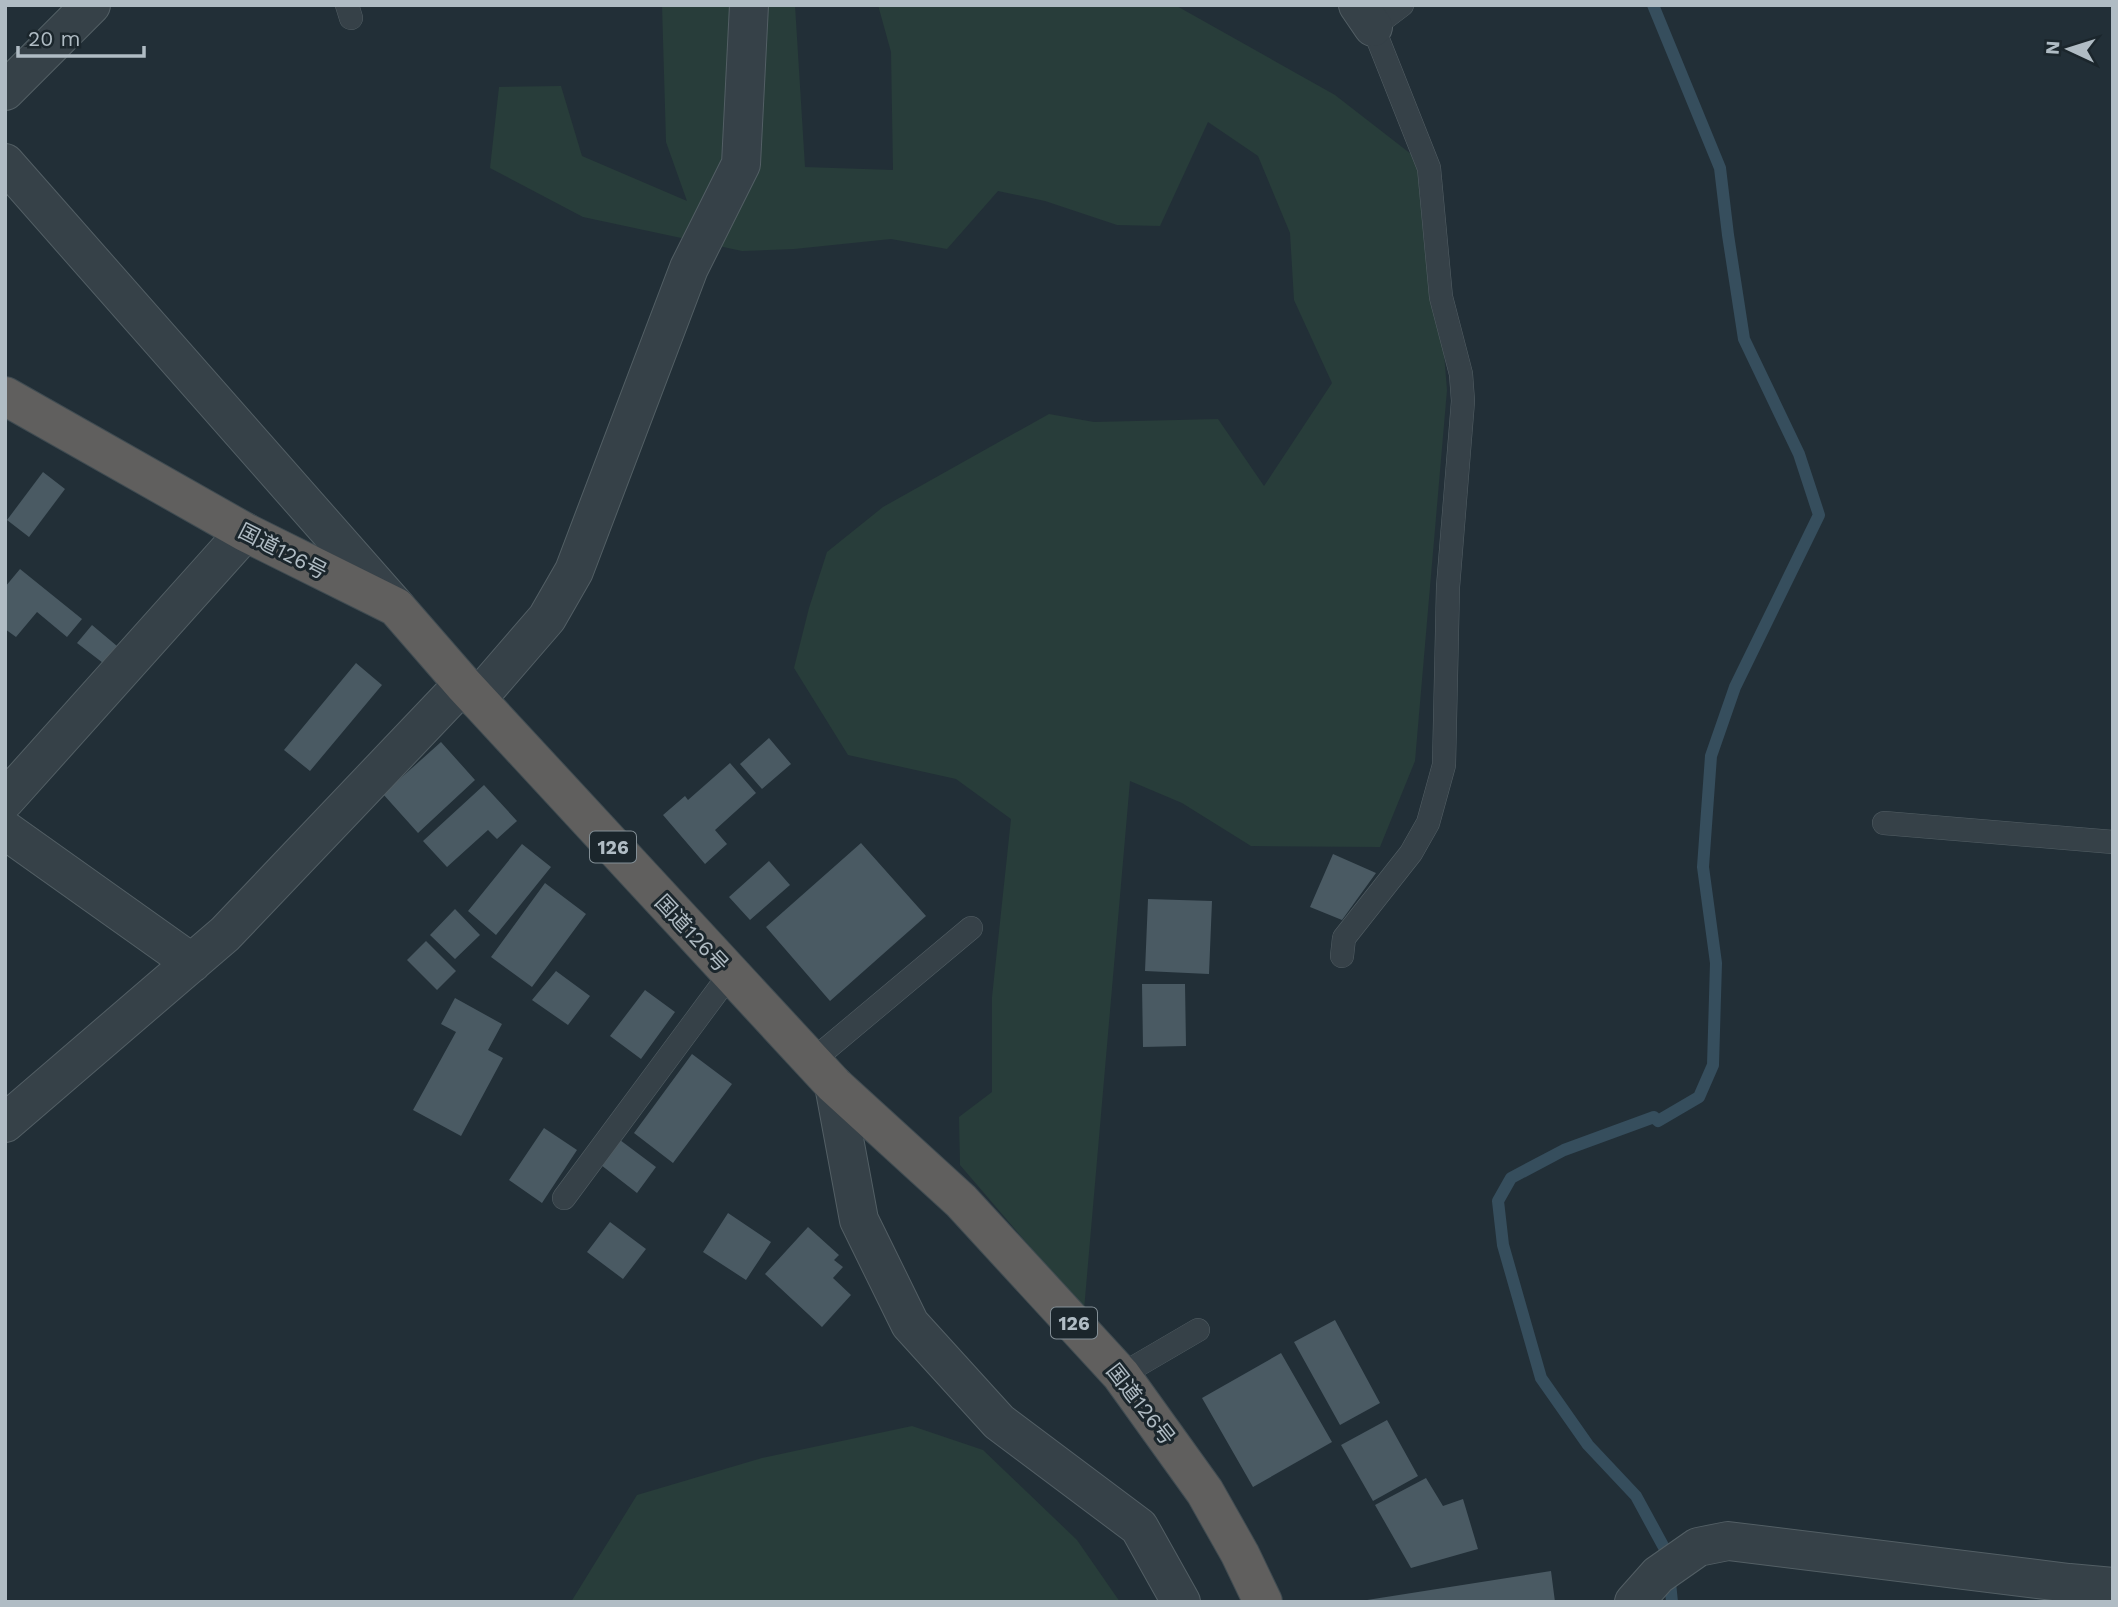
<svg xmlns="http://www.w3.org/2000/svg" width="2118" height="1607" font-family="'Work Sans','Noto Sans JP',sans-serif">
  <rect width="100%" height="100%" fill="#222f37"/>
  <!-- green -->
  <path fill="#283d3a" d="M662,5H795L805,167L893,170L891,52L878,5H1175L1335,95L1429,168L1447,390L1415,761L1380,847L1251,846L1182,803L1130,781L1084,1310L960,1165L959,1117L992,1092V997L1011,819L956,779L848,755L794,668L809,608L827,552L883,507L1049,414L1094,422L1218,419L1264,486L1332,383L1294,300L1290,233L1258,156L1208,122L1160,226L1117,225L1045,201L998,191L947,249L891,239L794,249L742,251L583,217L490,168L499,87L561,86L582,156L687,201L666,142Z
    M912,1426L983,1450L1077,1540L1120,1602H571L637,1495L762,1458Z"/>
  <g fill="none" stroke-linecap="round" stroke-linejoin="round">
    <!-- stream -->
    <path stroke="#364e5d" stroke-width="12" d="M1653,5L1720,168L1728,235L1744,339L1799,454L1819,515L1735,687L1711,756L1703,867L1716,963L1713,1065L1699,1097L1658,1121L1654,1117L1564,1150L1511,1178L1498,1201L1503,1245L1541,1378L1588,1445L1636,1496L1667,1553L1672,1602"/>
  </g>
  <!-- building -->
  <path fill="#4a5a63" d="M43,472L65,489L29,537L7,520Z
    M20,569L82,619L67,637L37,612L16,637L5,629V587Z
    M92,625L117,646L103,663L77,643Z
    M356,663L382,685L310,771L284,750Z
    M769,738L791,764L762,789L740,764Z
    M441,742L475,780L418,833L383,794Z
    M730,763L756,793L715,830L727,844L705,864L663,815L685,796L688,800Z
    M484,785L517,821L497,839L488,830L447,867L423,841Z
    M861,843L926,916L830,1001L766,927Z
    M522,844L551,867L496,935L468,911Z
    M1333,854L1376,873L1342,920L1310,907Z
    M769,861L790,885L750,920L729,897Z
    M545,883L586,914L532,987L491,957Z
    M1148,899L1212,901L1209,974L1145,971Z
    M455,909L480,935L455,959L430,935Z
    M426,941L456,971L437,990L407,960Z
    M556,971L590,996L568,1025L532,1000Z
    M1142,984H1185L1186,1046L1143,1047Z
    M645,990L675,1012L641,1059L610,1036Z
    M455,998L502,1024L488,1050L503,1058L461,1136L413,1110L456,1032L441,1024Z
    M692,1054L732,1084L673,1163L634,1133Z
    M544,1128L577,1150L542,1203L509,1180Z
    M620,1140L656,1167L637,1193L601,1165Z
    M728,1213L771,1242L746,1280L703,1252Z
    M610,1222L646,1249L623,1279L587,1252Z
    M808,1227L839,1255L834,1260L843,1267L833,1278L851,1295L822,1327L765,1274Z
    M1335,1320L1380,1403L1340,1425L1294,1342Z
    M1281,1353L1332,1442L1253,1487L1202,1398Z
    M1387,1420L1418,1476L1373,1501L1341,1445Z
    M1426,1478L1443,1506L1463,1499L1478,1549L1411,1568L1375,1505Z
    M1551,1571L1555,1602H1367V1600Z"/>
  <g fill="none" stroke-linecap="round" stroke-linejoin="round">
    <!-- service casing -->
    <g stroke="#535f65" stroke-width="24">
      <path id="service" d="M347,5L351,18
        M1884,823L2113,842
        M1342,956L1344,938L1411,853L1428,823L1444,765L1448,587L1463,401L1461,374L1441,297L1429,168L1373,27L1402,5
        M812,1061L971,928
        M564,1198L730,974
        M1121,1375L1198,1330"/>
    </g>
    <!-- minor casing -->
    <g stroke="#535f65" stroke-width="40">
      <path id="minor" d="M1358,5L1373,27
        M5,91L91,5
        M477,699L547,618L574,571L689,268L741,164L749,5
        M5,800L245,532
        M5,830L192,963
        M5,1123L225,934L463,684
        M1634,1602L1658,1575L1698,1547L1728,1541L2069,1583L2113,1587"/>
    </g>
    <!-- tertiary casing -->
    <g stroke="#535f65" stroke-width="40">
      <path id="tertiary" d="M5,163L396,607
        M834,1085L859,1220L910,1324L999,1422L1139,1527L1181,1602"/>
    </g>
    <!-- trunk casing -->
    <g stroke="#404c52" stroke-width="40">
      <path id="trunk" d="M5,396L245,532L396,607L463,684L834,1085L961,1201L1121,1375L1205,1492L1240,1554L1263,1602"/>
    </g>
    <!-- service -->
    <use href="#service" stroke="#364148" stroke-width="23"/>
    <!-- minor -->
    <use href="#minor" stroke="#364148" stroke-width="38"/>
    <!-- tertiary -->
    <use href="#tertiary" stroke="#364148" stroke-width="38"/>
    <!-- trunk -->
    <use href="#trunk" stroke="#605f5e" stroke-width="38"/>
  </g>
  <g text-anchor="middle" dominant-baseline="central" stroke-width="6" stroke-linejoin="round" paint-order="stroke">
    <!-- shield labels -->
    <g fill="#1b262c" stroke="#838f96" stroke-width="2">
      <rect x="590" y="831.5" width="46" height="31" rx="5"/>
      <rect x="1051" y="1307.5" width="46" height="31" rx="5"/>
    </g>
    <g font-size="19" font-weight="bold" fill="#b0bcc4">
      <text x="613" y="847">126</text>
      <text x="1074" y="1323">126</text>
    </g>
    <!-- street labels -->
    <g font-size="21" fill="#b0bcc4" stroke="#1b262c">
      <text transform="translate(283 551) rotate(27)">国道126号</text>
      <text transform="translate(692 933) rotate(47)">国道126号</text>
      <text transform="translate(1141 1404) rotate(52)">国道126号</text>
    </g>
  </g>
  <!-- border -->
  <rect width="2118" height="1607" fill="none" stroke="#b0bcc4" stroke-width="14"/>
  <!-- north arrow -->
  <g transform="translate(2069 49) rotate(274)" stroke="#1b262c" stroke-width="5" paint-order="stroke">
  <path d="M0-5L12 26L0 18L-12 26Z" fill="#b0bcc4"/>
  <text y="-10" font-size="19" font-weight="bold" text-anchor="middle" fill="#b0bcc4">N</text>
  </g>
  <!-- scale -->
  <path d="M18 46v10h126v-10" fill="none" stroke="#b0bcc4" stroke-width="3.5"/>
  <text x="28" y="46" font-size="21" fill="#b0bcc4" stroke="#1b262c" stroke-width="5" paint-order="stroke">20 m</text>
</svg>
